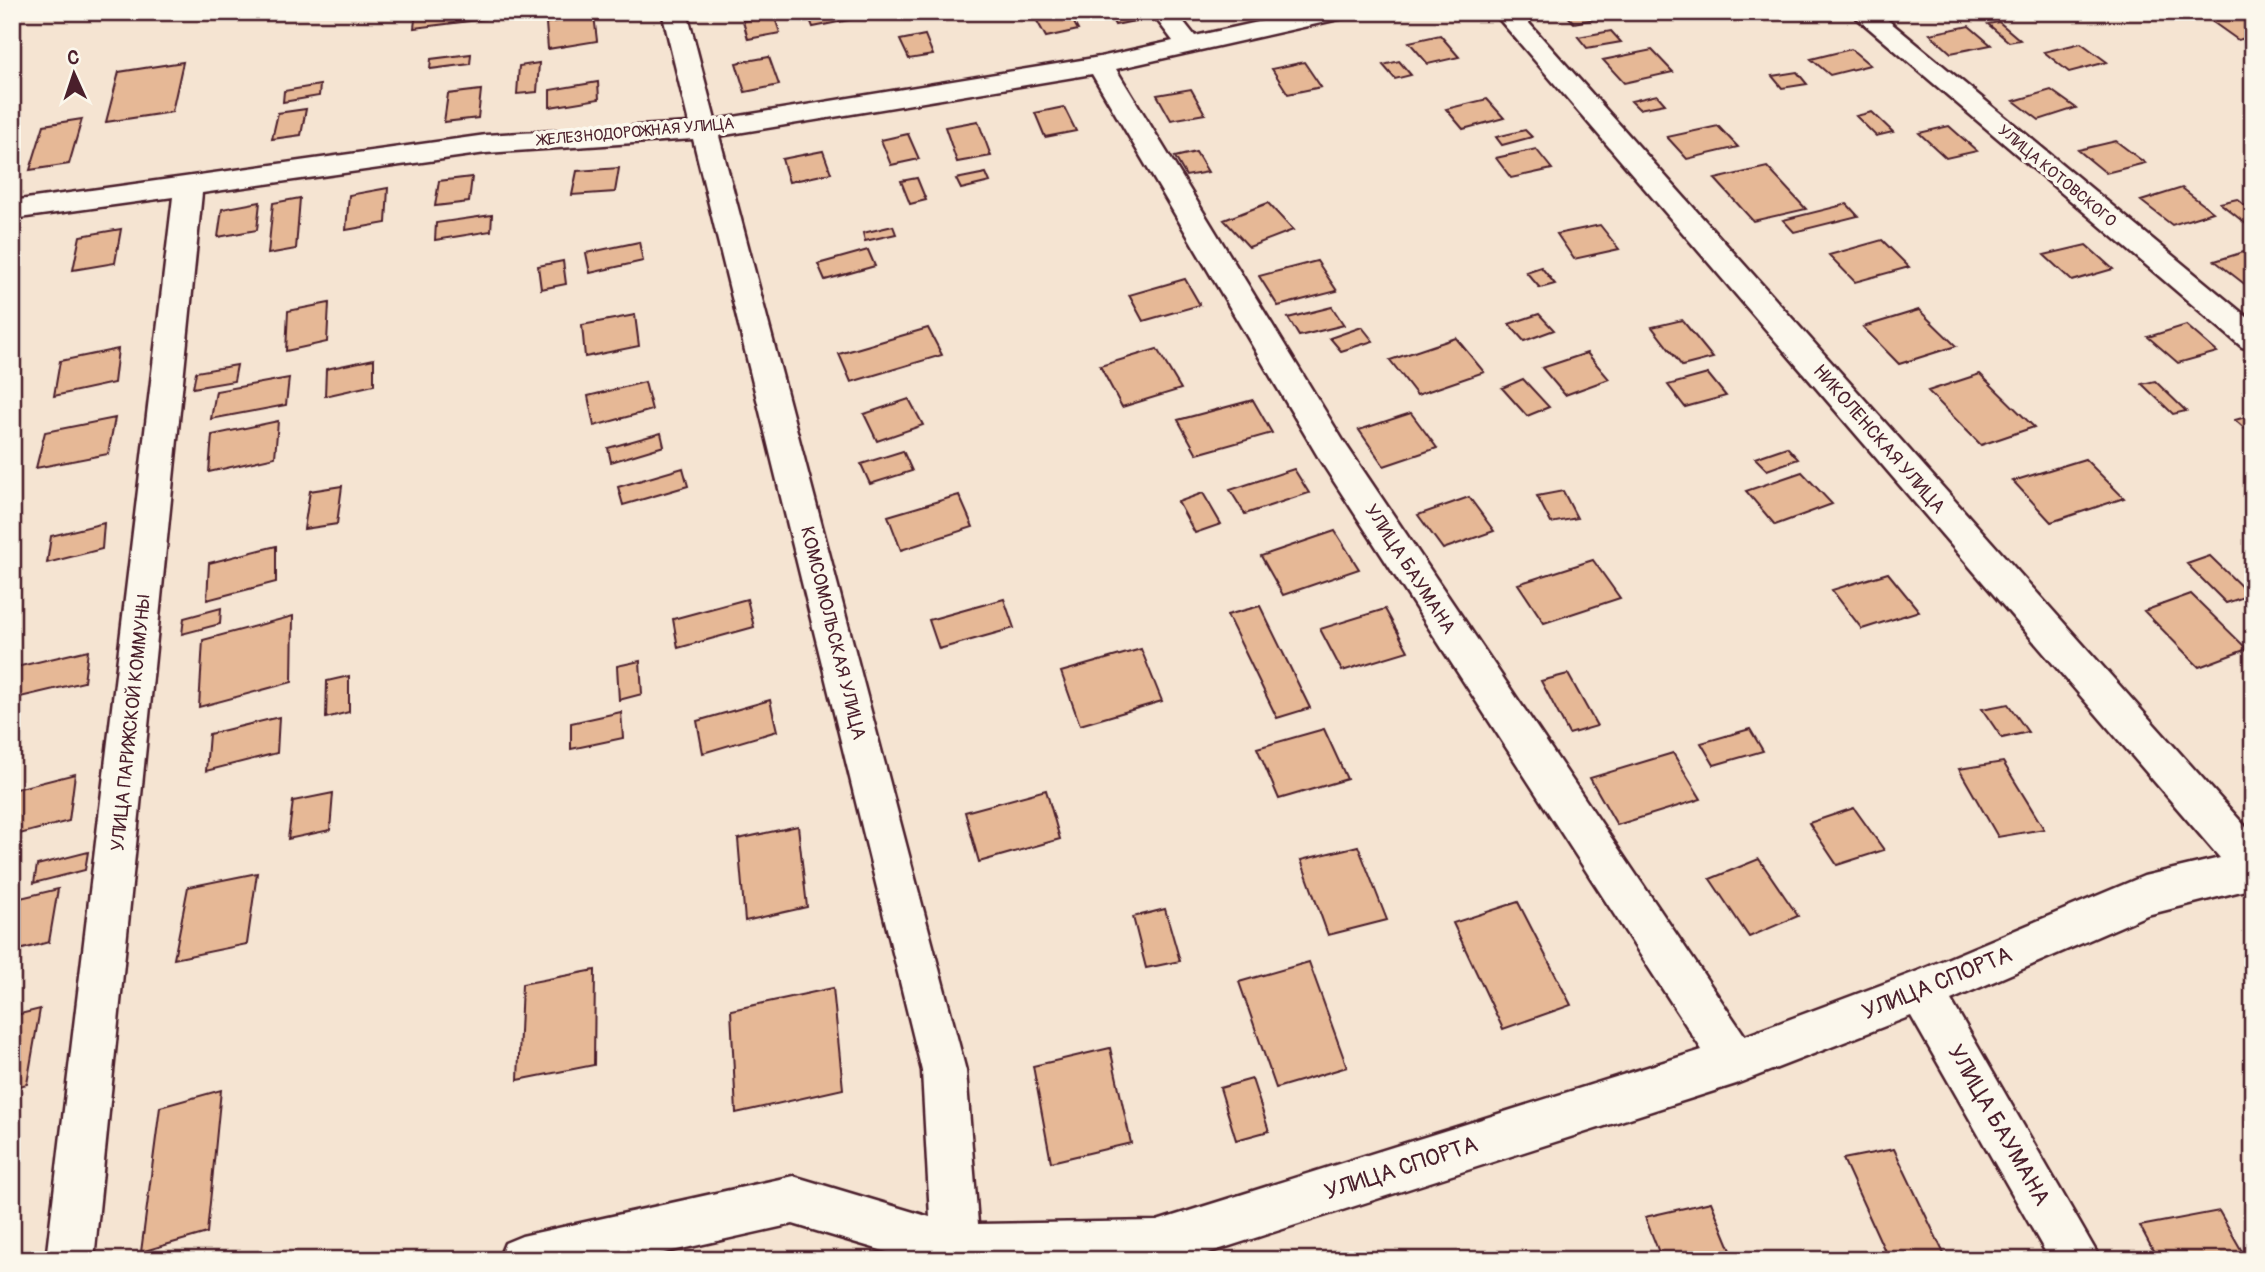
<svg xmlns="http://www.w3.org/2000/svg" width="2265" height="1272" font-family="Pangolin,sans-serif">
  <rect width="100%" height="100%" fill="#f5e4d2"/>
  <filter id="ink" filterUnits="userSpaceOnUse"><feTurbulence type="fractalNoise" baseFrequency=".0143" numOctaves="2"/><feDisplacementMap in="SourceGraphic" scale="14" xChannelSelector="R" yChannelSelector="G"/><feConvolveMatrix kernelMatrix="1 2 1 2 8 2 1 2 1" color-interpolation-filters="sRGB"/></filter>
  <g filter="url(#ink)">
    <!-- building -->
    <path fill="#e6b896" stroke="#4a1f2b" stroke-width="2" d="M416,12H485V19L414,28Z
      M807,12H868L869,16L813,27Z
      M1032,12H1068L1078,30L1046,37Z
      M1108,12H1134L1139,20L1115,25Z
      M1564,12H1632L1574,23Z
      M2251,12L2253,36L2238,40L2200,13Z
      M594,15L597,41L548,49L546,23Z
      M774,15L780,33L748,39L743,21Z
      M1999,22L2020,40L2009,42L1988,24Z
      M1969,26L1991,45L1951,53L1930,34Z
      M1611,31L1621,42L1587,48L1578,37Z
      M925,35L933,55L909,59L900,40Z
      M1440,35L1459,57L1428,64L1409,42Z
      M2081,43L2107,62L2069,72L2044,52Z
      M1851,49L1870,65L1830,75L1811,59Z
      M1652,50L1673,72L1624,83L1603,60Z
      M471,54L470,64L430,69L431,59Z
      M769,57L779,85L745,92L736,63Z
      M1399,61L1411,75L1395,79L1383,65Z
      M183,62L172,112L106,122L119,72Z
      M1304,62L1321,87L1288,94L1272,69Z
      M539,63L537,92L517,94L519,66Z
      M1797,72L1807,84L1782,88L1772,76Z
      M598,82L599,99L550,107V90Z
      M320,85L319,96L283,102L284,91Z
      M1191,89L1205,114L1171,120L1157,95Z
      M481,90L478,118L444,122L448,94Z
      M2051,90L2076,108L2039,120L2014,101Z
      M1657,95L1665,104L1639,109L1631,101Z
      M1487,99L1504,118L1463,129L1446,109Z
      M1064,107L1076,131L1045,137L1035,113Z
      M306,109L301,135L272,139L278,113Z
      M1872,112L1893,132L1876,136L1856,116Z
      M82,119L69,164L30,170L44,125Z
      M978,121L991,156L957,162L945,127Z
      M1718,126L1738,147L1687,159L1667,137Z
      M1949,126L1977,151L1946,158L1919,133Z
      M1525,130L1532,137L1502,145L1496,137Z
      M908,134L919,159L891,165L881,140Z
      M2116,141L2145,163L2106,173L2078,150Z
      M1536,149L1552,169L1511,178L1496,158Z
      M823,151L831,173L789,182L782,159Z
      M1196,152L1208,172L1186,176L1175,157Z
      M1767,167L1806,209L1753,221L1715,179Z
      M619,168L615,192L572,195L577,171Z
      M986,173L990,182L961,189L956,179Z
      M472,177L469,202L435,206L439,181Z
      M917,178L926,200L910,204L901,181Z
      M388,188L386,223L346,230L349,195Z
      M2182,188L2213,212L2172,225L2141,201Z
      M300,198L296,249L268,254L273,203Z
      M2237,199L2253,212V222L2246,224L2220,203Z
      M260,202L257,230L218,237L222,209Z
      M1268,203L1293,230L1249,247L1224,220Z
      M1847,204L1858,216L1794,232L1783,220Z
      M492,215L491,231L435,240L436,223Z
      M1600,225L1619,249L1574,259L1557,234Z
      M893,226L896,234L865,241L863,233Z
      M121,229L115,263L73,270L80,236Z
      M1882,240L1909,267L1855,282L1829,255Z
      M639,242L643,261L590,273L586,253Z
      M2086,245L2113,269L2072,281L2044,255Z
      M2253,249V284L2247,286L2215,261Z
      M868,250L875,266L825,280L818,264Z
      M563,261L566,284L541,289L538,266Z
      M1317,261L1337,291L1278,306L1259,276Z
      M1541,267L1555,284L1540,288L1526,272Z
      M1185,279L1200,305L1143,321L1129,295Z
      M329,303L327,342L286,351L288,311Z
      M1332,307L1344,325L1299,336L1288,318Z
      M1919,310L1956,346L1899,364L1863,327Z
      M1539,314L1554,330L1524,341L1509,324Z
      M635,315L639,346L585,357L582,325Z
      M1682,320L1713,358L1682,366L1652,327Z
      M2186,325L2217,352L2178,363L2148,337Z
      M1362,327L1373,341L1341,351L1330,338Z
      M928,328L942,355L851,382L839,354Z
      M1456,338L1484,372L1417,395L1390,360Z
      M118,349L114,383L54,396L60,361Z
      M1157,349L1181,389L1122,407L1100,366Z
      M1587,353L1609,379L1565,395L1542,368Z
      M374,359V385L325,396L326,369Z
      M237,365L234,381L193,388L196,372Z
      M1708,374L1726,396L1685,407L1668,385Z
      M1980,374L2034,427L1981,445L1928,391Z
      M289,378L286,405L211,419L216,391Z
      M1523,379L1549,407L1527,416L1502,388Z
      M2155,381L2186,411L2173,414L2142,384Z
      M645,382L652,410L594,426L588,396Z
      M909,399L923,425L877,441L864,414Z
      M1253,400L1272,433L1197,454L1178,420Z
      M1411,413L1437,448L1384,466L1359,430Z
      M2253,415V436L2235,420Z
      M115,418L108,454L36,468L45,432Z
      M278,421L275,457L209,472L212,435Z
      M661,433L664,446L611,462L608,448Z
      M1787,447L1798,459L1767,470L1755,458Z
      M903,451L912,471L870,484L861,464Z
      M2085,459L2124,498L2051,522L2013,481Z
      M683,468L688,486L623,505L618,487Z
      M1294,469L1309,493L1245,514L1230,490Z
      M1802,472L1832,504L1775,525L1746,491Z
      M342,486L337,524L304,529L310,491Z
      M1563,491L1577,518L1551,523L1537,496Z
      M1203,493L1221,524L1195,533L1178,502Z
      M959,495L973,527L901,550L888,516Z
      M1469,497L1494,531L1443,549L1418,515Z
      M104,523L102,549L47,563L51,536Z
      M1335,531L1359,569L1283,595L1261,556Z
      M276,546V582L207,600L209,563Z
      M2210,556L2250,595L2226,603L2187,564Z
      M1593,560L1620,598L1544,623L1518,584Z
      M1888,573L1919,611L1862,629L1832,590Z
      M2191,594L2247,649L2199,667L2144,611Z
      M747,599L754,627L678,648L673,619Z
      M1004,599L1014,628L939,649L929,620Z
      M1260,606L1310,708L1277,718L1227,615Z
      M221,608L220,624L182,634L184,618Z
      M1385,609L1408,651L1342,671L1320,629Z
      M293,616L292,682L199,707L203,640Z
      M1141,649L1162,701L1080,725L1061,672Z
      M88,650L84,682L12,699V668Z
      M640,661L642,694L619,700L617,666Z
      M1568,674L1597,726L1569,734L1541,681Z
      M349,676V712L326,718L327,681Z
      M770,700L777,731L703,753L697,721Z
      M2008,704L2028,732L2002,738L1982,709Z
      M621,712L623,738L571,749V723Z
      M279,717L277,753L206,771L209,734Z
      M1324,729L1347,779L1279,799L1257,748Z
      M1750,729L1763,751L1714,765L1701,743Z
      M1673,753L1701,799L1617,825L1590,778Z
      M2003,762L2044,829L1998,837L1959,769Z
      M75,774L69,821L12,836V790Z
      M1046,790L1060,839L979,862L965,812Z
      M333,793L330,830L288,839L293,801Z
      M1854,808L1884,850L1837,865L1809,823Z
      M798,826L807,907L745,921L738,839Z
      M1358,846L1387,920L1328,935L1301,860Z
      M88,852L85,870L34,883L37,865Z
      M1759,859L1798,916L1749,937L1710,879Z
      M257,873L247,944L174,959L188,887Z
      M58,889L49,942L12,952V900Z
      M1518,902L1571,1005L1503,1029L1453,923Z
      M1165,909L1180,961L1146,968L1133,917Z
      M1309,962L1347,1067L1276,1088L1239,982Z
      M595,970L594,1065L518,1080L522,984Z
      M833,988L843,1089L736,1113L731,1010Z
      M40,1009L27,1084L12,1088V1016Z
      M1110,1048L1131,1143L1051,1162L1033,1066Z
      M1252,1079L1269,1131L1236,1140L1220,1088Z
      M221,1090L207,1233L141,1252L160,1107Z
      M1894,1149L1947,1260H1889L1843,1159Z
      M1711,1202L1735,1260H1662L1645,1217Z
      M2219,1211L2247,1260H2158L2140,1226Z"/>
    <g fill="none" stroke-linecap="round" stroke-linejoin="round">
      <!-- minor casing -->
      <g stroke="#4a1f2b" stroke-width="5">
        <path id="minor" d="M662,12H687L715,120L1100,57L1173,41L1151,12H1176L1195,36L1304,12H1351L1348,17L1339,19L1116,69L1344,442L1745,1036L1918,971L2144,876L2220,858L1493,12H1519L2253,835V888L2147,915L1951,1000L2101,1260H2050L1911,1016L1736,1084L1186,1260H914L793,1224L632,1260H498L505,1243L522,1236L793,1176L930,1217L922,1071L693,139L486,153L202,193L94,1260H46L173,197L12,219V201L486,135L689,123ZM1092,74L1320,460L1702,1050L1157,1221L978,1224L966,1071L719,136Z
          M1850,12H1878L2253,322V350L2242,347Z"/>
      </g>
      <!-- minor -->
      <use href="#minor" fill="#fbf7ec" fill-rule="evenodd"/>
    </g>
  </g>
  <g text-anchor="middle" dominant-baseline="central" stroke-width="7" stroke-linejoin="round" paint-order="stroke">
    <!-- far-street labels -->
    <g font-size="16" fill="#4a1f2b" stroke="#fbf7ec">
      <text transform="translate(636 132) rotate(-5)">ЖЕЛЕЗНОДОРОЖНАЯ УЛИЦА</text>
      <text transform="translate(2057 176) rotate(40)">УЛИЦА КОТОВСКОГО</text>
    </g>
    <!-- street labels -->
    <g font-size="19" fill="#4a1f2b" stroke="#fbf7ec">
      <text transform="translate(1879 439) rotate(49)">НИКОЛЕНСКАЯ УЛИЦА</text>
      <text transform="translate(1410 569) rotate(57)">УЛИЦА БАУМАНА</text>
      <text transform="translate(833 633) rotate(76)">КОМСОМОЛЬСКАЯ УЛИЦА</text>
      <text transform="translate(131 723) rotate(-84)">УЛИЦА ПАРИЖСКОЙ КОММУНЫ</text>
    </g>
    <!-- near-street labels -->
    <g font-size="23" fill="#4a1f2b" stroke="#fbf7ec">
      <text transform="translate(1937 983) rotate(-22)">УЛИЦА СПОРТА</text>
      <text transform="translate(1999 1125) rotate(60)">УЛИЦА БАУМАНА</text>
      <text transform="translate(1401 1168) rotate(-18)">УЛИЦА СПОРТА</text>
    </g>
  </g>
  <!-- margin -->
  <rect width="2265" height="1272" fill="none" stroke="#fbf7ec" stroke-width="42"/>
  <rect x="21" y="21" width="2223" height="1230" fill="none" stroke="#4a1f2b" stroke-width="2.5" filter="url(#ink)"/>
  <!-- north arrow -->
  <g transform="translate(74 74) rotate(357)" stroke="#fbf7ec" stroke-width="5" paint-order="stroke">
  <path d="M0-5L12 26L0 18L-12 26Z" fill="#4a1f2b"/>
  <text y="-10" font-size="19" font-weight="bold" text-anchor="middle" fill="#4a1f2b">С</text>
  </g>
</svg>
